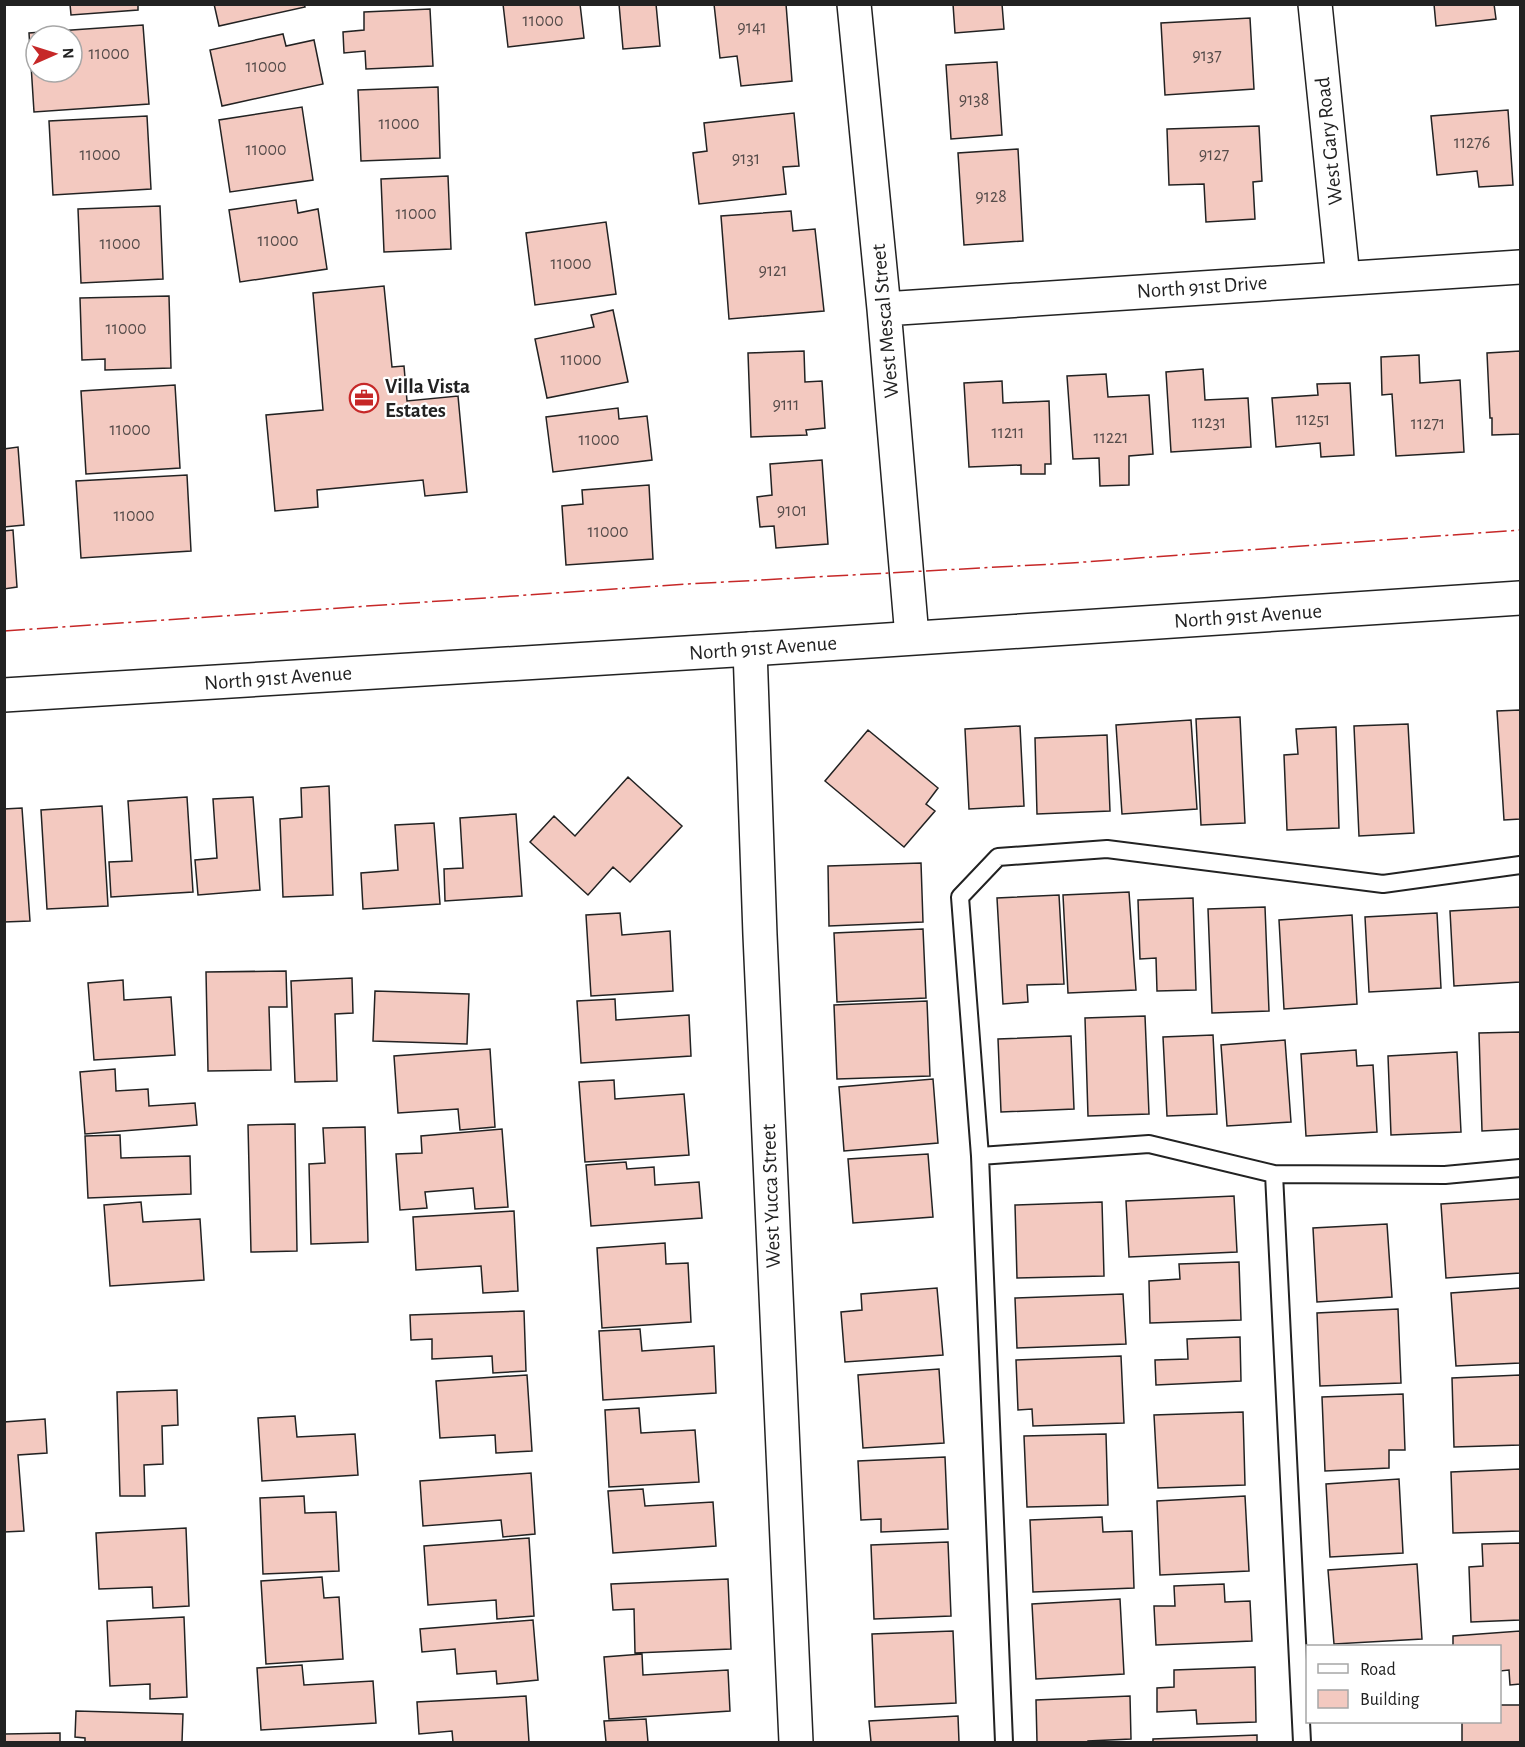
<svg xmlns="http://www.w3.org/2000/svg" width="1525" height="1747" font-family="'Alegreya Sans',sans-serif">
  <rect width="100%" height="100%" fill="#fff"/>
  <!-- building -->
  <path fill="#f3c9c0" stroke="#222" stroke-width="1.5" fill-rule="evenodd" d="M70,4H138V10L71,15Z
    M214,4H304L305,7L219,26Z
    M503,4H580L584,38L508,47Z
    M619,4H656L660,46L623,49Z
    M714,4H786L792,81L741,86L737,56L720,58Z
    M953,4H1002L1004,29L955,33Z
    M1434,4H1494L1496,19L1436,26Z
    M430,9L433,66L366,69L365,51L344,53L343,32L364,30V12Z
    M1250,18L1254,89L1165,95L1161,23Z
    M143,25L149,104L34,112L29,33ZM36,36H72V72H36Z
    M283,34L286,46L314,40L323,84L222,106L210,50Z
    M997,62L1002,135L951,139L946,65Z
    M438,87L440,158L361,161L358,90Z
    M302,107L313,180L230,192L219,120Z
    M1508,110L1513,185L1479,187L1477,171L1437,175L1431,116Z
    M794,113L799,166L783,167L786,194L699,204L693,153L707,151L704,123Z
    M147,116L151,189L53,195L49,121Z
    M1259,126L1262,181L1253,182L1255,219L1206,222L1204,184L1169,185L1167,129Z
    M1018,149L1023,241L964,245L958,153Z
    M448,176L451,249L384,252L381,179Z
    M296,200L298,213L318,209L327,269L240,282L229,210Z
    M160,206L163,279L81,283L78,209Z
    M791,211L793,231L815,229L824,311L729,319L721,216Z
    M606,222L616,294L535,305L526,233Z
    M384,286L392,367L404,366L407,401L458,396L467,492L425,496L423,480L317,490L318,507L275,511L266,415L323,410L313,293Z
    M169,296L171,368L105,370V359L82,360L80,298Z
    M613,310L628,382L547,398L535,339L594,327L591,315Z
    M804,351L805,382L822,381L825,428L806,430L807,435L751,437L748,353Z
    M1520,351V434L1492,435V418H1490L1487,353Z
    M1419,355L1420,383L1460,380L1464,452L1396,456L1392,394L1382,395L1381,357Z
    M1203,369L1205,400L1248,398L1251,447L1171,452L1166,372Z
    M1106,374L1108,397L1149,395L1153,454L1129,456V485L1100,486L1099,458L1073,459L1067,376Z
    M1002,381L1003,403L1049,401L1051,464H1045V474H1021V465L969,467L964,383Z
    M1350,383L1354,455L1321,457L1320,443L1276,447L1272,398L1318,395L1317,384Z
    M175,385L180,468L86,474L81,391Z
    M618,408L619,419L647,416L652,460L553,472L546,417Z
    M18,447L24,525L4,527V449Z
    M822,460L828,544L776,548L774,526L760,527L757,497L772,495L770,464Z
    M187,475L191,551L81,558L76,481Z
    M649,485L653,559L566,565L562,506L583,504L582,490Z
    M13,530L17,587L4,589V531Z
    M1520,710V819L1504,820L1497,711Z
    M1240,717L1245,823L1201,825L1196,719Z
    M1191,720L1197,809L1122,814L1116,725Z
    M1408,724L1414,833L1359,836L1354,726Z
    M1020,726L1024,806L969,809L965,729Z
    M1336,727L1339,828L1287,830L1284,755L1298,754L1296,729Z
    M868,730L938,788L926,804L935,811L904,847L825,781Z
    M1107,735L1110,811L1037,814L1035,738Z
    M628,777L682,826L630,882L613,867L588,895L530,842L554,816L575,836Z
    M329,786L333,895L283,897L280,819L302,817L301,788Z
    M187,797L193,892L111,897L109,862L132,861L128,801Z
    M253,797L260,890L198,895L195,860L217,858L213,799Z
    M102,806L108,906L47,909L41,810Z
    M22,808L30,921L4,922V809Z
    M516,814L522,896L445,901L444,869L463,868L460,818Z
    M434,823L440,904L363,909L361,873L398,870L395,825Z
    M921,863L923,922L829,926L828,866Z
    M1129,892L1136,990L1068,993L1063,895Z
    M1059,895L1064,984L1027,985L1028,1002L1003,1004L997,898Z
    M1193,898L1196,990L1157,991L1156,958L1140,959L1138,900Z
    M1265,907L1269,1011L1212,1013L1208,909Z
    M1520,907V982L1454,986L1450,911Z
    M620,913L622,935L670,931L673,991L591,996L586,915Z
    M1437,913L1441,988L1369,992L1365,917Z
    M1352,915L1357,1004L1284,1009L1279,920Z
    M923,929L926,998L837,1002L834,933Z
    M286,971L287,1007H269L271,1070L208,1071L206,972Z
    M352,978L353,1013L335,1014L337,1081L295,1082L291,981Z
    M123,980L124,1000L171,997L175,1055L94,1060L88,983Z
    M375,991L469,994L467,1044L373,1041Z
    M615,999L616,1020L689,1015L691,1056L581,1063L577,1001Z
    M927,1001L930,1076L837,1079L834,1005Z
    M1145,1016L1149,1114L1088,1116L1085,1018Z
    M1520,1032V1129L1482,1131L1479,1033Z
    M1213,1035L1217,1114L1167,1116L1163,1037Z
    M1071,1036L1074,1109L1001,1112L998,1039Z
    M1285,1040L1291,1122L1227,1126L1221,1045Z
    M490,1049L495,1127L460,1130L458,1109L398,1113L394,1056Z
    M1356,1050L1357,1066L1373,1065L1377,1132L1306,1136L1301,1054Z
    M1457,1052L1461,1132L1391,1135L1388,1056Z
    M115,1069L116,1091L148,1089L149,1106L195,1103L197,1125L85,1134L80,1072Z
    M933,1079L938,1143L844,1151L839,1087Z
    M614,1080L615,1099L684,1094L689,1155L585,1162L579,1082Z
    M295,1124L297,1251L251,1252L248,1125Z
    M365,1127L368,1242L311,1244L309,1164L325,1163L323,1128Z
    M502,1129L508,1207L475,1209L473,1188L425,1192L427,1208L400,1210L396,1154L422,1153L421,1136Z
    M120,1135L121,1158L190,1156L191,1194L88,1198L85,1136Z
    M928,1154L933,1217L853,1223L848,1159Z
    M626,1162L627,1169L654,1167L655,1185L699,1182L702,1218L591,1226L586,1165Z
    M1234,1196L1237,1252L1129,1257L1126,1201Z
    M1520,1199V1273L1446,1278L1441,1204Z
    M141,1202L143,1222L200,1219L204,1280L110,1286L104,1205Z
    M1102,1202L1104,1276L1017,1278L1015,1205Z
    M514,1211L518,1291L483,1293L481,1266L416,1270L413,1217Z
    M1387,1224L1392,1297L1317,1302L1313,1228Z
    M665,1243L666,1264L688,1263L691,1322L602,1328L597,1248Z
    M1239,1262L1241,1320L1150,1323L1149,1281L1180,1279L1179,1264Z
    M937,1288L943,1355L845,1362L841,1312L862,1310L861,1294Z
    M1520,1288V1363L1456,1366L1451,1293Z
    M1123,1294L1126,1344L1017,1348L1015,1298Z
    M1398,1309L1401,1383L1320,1386L1317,1313Z
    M524,1311L526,1371L493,1373L492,1356L432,1359V1339L411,1340L410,1315Z
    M640,1329L642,1351L714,1346L716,1393L603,1400L599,1331Z
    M1240,1337L1241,1381L1156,1385L1155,1360L1188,1359L1187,1339Z
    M1121,1356L1124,1423L1033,1426L1032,1409L1018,1410L1016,1360Z
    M939,1369L944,1443L863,1448L858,1375Z
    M527,1375L532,1451L496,1453L495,1435L440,1438L436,1381Z
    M1520,1375V1445L1454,1447L1452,1378Z
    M177,1390L178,1425L162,1426L163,1464L144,1465L145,1496H120L117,1392Z
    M1403,1394L1405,1450H1389V1468L1325,1471L1322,1397Z
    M639,1408L641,1433L695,1430L699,1482L609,1487L605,1410Z
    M1243,1412L1245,1485L1158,1488L1154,1415Z
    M295,1416L297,1437L355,1434L358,1475L262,1481L258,1418Z
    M45,1419L47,1453L18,1455L24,1531L4,1532V1422Z
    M1106,1434L1108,1505L1027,1507L1024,1436Z
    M945,1457L948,1529L881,1532V1519L861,1520L858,1461Z
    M1520,1469V1531L1453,1533L1451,1472Z
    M531,1473L535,1534L503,1537L501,1520L423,1526L420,1481Z
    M1399,1479L1403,1553L1330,1557L1326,1484Z
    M643,1489L645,1506L713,1502L716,1546L613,1553L608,1491Z
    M304,1496L305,1513L336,1512L339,1571L263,1574L260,1498Z
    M1245,1496L1249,1571L1160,1575L1157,1501Z
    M1102,1517L1103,1532L1132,1531L1134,1588L1033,1592L1030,1520Z
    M186,1528L189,1606L153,1608L152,1587L99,1589L96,1533Z
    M529,1538L534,1616L497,1619L496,1600L428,1605L424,1546Z
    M948,1542L951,1616L874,1619L871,1545Z
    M1520,1543V1620L1471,1622L1469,1567L1483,1566L1482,1544Z
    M1417,1564L1422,1639L1334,1644L1328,1570Z
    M322,1577L324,1598L339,1597L343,1659L266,1664L261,1581Z
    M728,1579L731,1649L635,1653L634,1609L613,1610L611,1584Z
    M1224,1584L1225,1602L1250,1601L1252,1641L1156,1645L1154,1606H1175L1174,1586Z
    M1120,1599L1124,1674L1036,1679L1032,1604Z
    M184,1617L187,1697L150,1699V1684L110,1686L107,1621Z
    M533,1620L538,1680L497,1684L496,1671L457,1674L455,1649L422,1652L420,1629Z
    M953,1631L956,1703L875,1707L872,1634Z
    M1520,1631V1684L1510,1685L1509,1670L1500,1671V1646H1453V1636Z
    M642,1654L643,1675L728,1670L730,1711L609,1719L604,1657Z
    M302,1665L304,1685L373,1681L376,1723L261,1730L257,1668Z
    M1255,1667L1256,1722L1197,1724L1196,1710L1157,1712V1688L1174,1687V1670Z
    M526,1696L529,1742H453L452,1731L419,1734L417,1702Z
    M1130,1696L1131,1739L1088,1741V1742H1037L1036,1700Z
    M1500,1705H1520V1742H1462V1722H1500Z
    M76,1711L183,1714L182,1742H85V1738L75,1737Z
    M4,1714L5,1734L60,1733V1742H4Z
    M958,1716L959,1742H871L869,1721Z
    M646,1719L648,1742H606L604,1721Z
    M1257,1735V1742H1153V1739Z"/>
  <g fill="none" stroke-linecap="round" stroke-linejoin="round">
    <!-- service casing -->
    <g stroke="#222" stroke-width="20">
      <path id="service" d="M980,1156L1149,1144L1274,1174L1445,1175L1520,1168
        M1274,1174L1302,1742
        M1004,1742L980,1156L960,897L998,857L1107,849L1383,884L1520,865"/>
    </g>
    <!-- minor casing -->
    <g stroke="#222" stroke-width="36">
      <path id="minor" d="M854,4L884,309L912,637
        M1315,4L1343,278
        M884,309L1520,267
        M750,649L760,935L796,1742"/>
    </g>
    <!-- secondary casing -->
    <g stroke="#222" stroke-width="36">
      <path id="secondary" d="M4,695L750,649L1520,598"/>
    </g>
    <!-- service -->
    <use href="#service" stroke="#fff" stroke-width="16"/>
    <!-- minor -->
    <use href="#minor" stroke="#fff" stroke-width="33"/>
    <!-- secondary -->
    <use href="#secondary" stroke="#fff" stroke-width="33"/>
    <!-- power -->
    <path stroke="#c62828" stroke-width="1.5" stroke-dasharray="21 4.5 3 4.5" stroke-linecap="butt" d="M4,631L688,584L1071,563L1520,530"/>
  </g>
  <!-- icons -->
  <defs>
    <g id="office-ring" transform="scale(1.5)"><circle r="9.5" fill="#fff" stroke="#c62828" stroke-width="1.5"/><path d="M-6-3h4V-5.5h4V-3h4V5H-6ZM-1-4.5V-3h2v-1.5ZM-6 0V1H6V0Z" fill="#c62828"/></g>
  </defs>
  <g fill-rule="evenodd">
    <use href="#office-ring" x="364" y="398"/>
  </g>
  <g text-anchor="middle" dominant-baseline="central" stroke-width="4.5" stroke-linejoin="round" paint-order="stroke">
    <!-- number labels -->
    <g font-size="18" fill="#564c4a">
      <text x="543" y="21">11000</text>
      <text x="752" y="28">9141</text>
      <text x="109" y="54">11000</text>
      <text x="1207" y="56">9137</text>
      <text x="266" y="67">11000</text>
      <text x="974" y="100">9138</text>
      <text x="399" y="124">11000</text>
      <text x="1472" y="143">11276</text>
      <text x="266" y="150">11000</text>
      <text x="100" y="155">11000</text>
      <text x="1214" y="155">9127</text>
      <text x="746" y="159">9131</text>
      <text x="991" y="197">9128</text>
      <text x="416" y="214">11000</text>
      <text x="278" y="241">11000</text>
      <text x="120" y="244">11000</text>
      <text x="571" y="264">11000</text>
      <text x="773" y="271">9121</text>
      <text x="126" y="329">11000</text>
      <text x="581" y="360">11000</text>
      <text x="786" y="405">9111</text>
      <text x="1313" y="420">11251</text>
      <text x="1209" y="423">11231</text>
      <text x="1428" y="424">11271</text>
      <text x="130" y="430">11000</text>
      <text x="1008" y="433">11211</text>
      <text x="1111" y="438">11221</text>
      <text x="599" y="440">11000</text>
      <text x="792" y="511">9101</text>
      <text x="134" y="516">11000</text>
      <text x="608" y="532">11000</text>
    </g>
    <!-- street labels -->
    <g font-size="21" fill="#222" stroke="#fff">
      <text transform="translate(1329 141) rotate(-96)">West Gary Road</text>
      <text transform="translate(1202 287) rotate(-4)">North 91st Drive</text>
      <text transform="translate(885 321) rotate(-95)">West Mescal Street</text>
      <text transform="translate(1248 616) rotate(-4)">North 91st Avenue</text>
      <text transform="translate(763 648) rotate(-4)">North 91st Avenue</text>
      <text transform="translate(278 678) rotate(-4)">North 91st Avenue</text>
      <text transform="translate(771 1196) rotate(-92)">West Yucca Street</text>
    </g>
    <!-- poi labels -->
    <g font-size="21" font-weight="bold" fill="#222" stroke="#fff" text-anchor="start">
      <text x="385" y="386">Villa Vista<tspan x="385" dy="24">Estates</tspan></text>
    </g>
  </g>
  <!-- border -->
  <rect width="1525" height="1747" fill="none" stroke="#222222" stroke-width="12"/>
  <!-- legend -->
  <rect x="1306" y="1645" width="195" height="78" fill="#ffffff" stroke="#a7a7a7" stroke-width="1.5"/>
  <rect x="1318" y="1664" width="30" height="9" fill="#ffffff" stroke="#a7a7a7" stroke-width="1.5"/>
  <text x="1360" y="1675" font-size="18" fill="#222222">Road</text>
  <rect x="1318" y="1690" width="30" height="18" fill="#f3c9c0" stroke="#a7a7a7" stroke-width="1.5"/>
  <text x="1360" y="1705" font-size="18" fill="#222222">Building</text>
  <!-- north arrow -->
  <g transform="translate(54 54) rotate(87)"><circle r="28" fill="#ffffff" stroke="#a7a7a7" stroke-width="1.5"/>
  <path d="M0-4.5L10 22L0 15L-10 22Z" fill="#c62828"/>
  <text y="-9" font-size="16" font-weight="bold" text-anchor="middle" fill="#222222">N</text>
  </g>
</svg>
